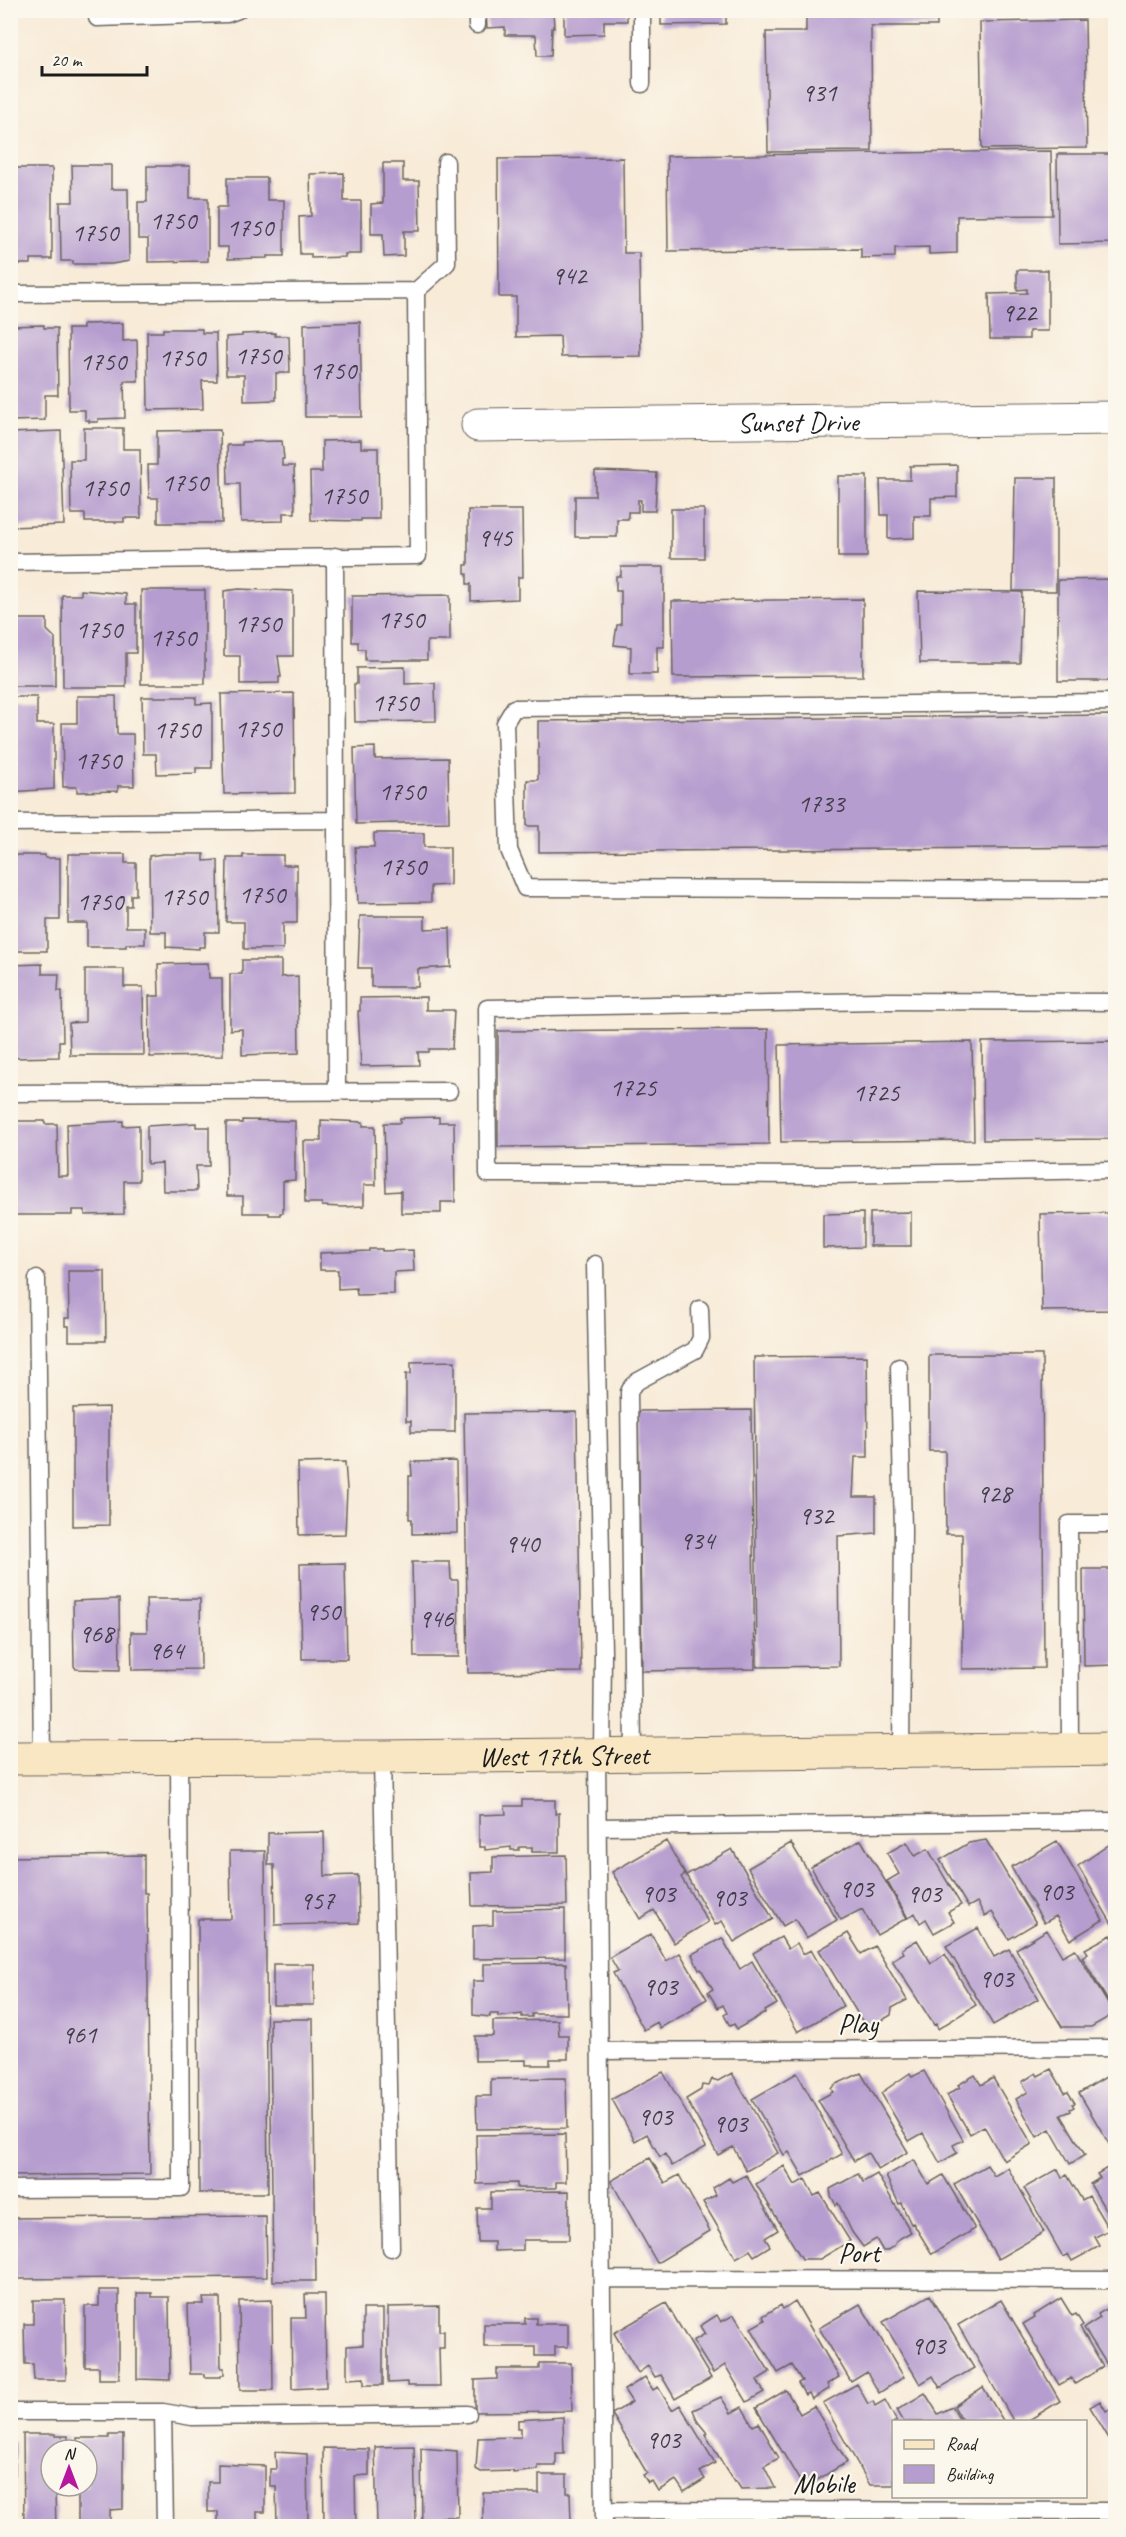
<svg xmlns="http://www.w3.org/2000/svg" width="1126" height="2537" font-family="Caveat,sans-serif">
  <rect width="100%" height="100%" fill="#fbf7ec"/>
  <filter id="ink" filterUnits="userSpaceOnUse"><feTurbulence type="fractalNoise" baseFrequency=".0167" numOctaves="2"/><feDisplacementMap in="SourceGraphic" scale="12" xChannelSelector="R" yChannelSelector="G"/><feConvolveMatrix kernelMatrix="1 2 1 2 8 2 1 2 1" color-interpolation-filters="sRGB"/></filter>
  <filter id="wash" filterUnits="userSpaceOnUse"><feTurbulence type="fractalNoise" baseFrequency=".008" numOctaves="4" result="noise"/><feDisplacementMap in="SourceGraphic" scale="24" xChannelSelector="R" yChannelSelector="G"/><feGaussianBlur stdDeviation="1.35" result="paint"/><feColorMatrix in="noise" values="0 0 0 0 0 0 0 0 0 0 0 0 0 0 0 0 0 1.4 0 .05"/><feComposite in="paint" operator="in"/></filter>
  <g filter="url(#wash)">
    <rect width="100%" height="100%" fill="#f8ebd8"/>
    <g id="blocks">
      <!-- building -->
      <path fill="#b69dcf" d="M486,10H553L554,28H552L551,56H537L536,35H505V27L487,28Z
        M564,10H627V21H604V34L564,35Z
        M661,10H726V24L661,25Z
        M806,10H937V26H871L872,151L768,152L766,32H806Z
        M1085,20L1087,148L982,149L980,22Z
        M1051,151L1052,215L957,216V253L929,254V247L895,248V257L861,258V249L668,251L667,156Z
        M1057,154H1116V243L1058,244Z
        M623,158L624,253H639L641,356L561,357L560,336L516,337V297H499L498,159Z
        M383,163H403V181H419L420,231H404V256L384,257L383,234H371V204L383,203Z
        M72,165H111V189H128L129,261L112,264H73V261H61L60,202H73Z
        M147,166H190V198H208V261L148,262V239H138V202H147Z
        M10,168H52V259H31V264H10Z
        M344,173V201H361V254H345V257L311,258V254H300L299,217L311,216L310,174Z
        M227,178H267V200H284V256H267V258L228,259V247H217V207H227Z
        M1017,270H1048V331H1029V339H990L989,294L1027,293V289L1017,290Z
        M360,322L362,417H305L304,324Z
        M123,323V341L137,340L138,381H124L125,418L98,419V422H89V420H85V410H69L68,329H83V324Z
        M44,325V328H57L58,395H45V420L10,421V326Z
        M163,329H202V333H216L217,381H202L203,409L148,410L147,332H163Z
        M275,333V336H289L290,373H276V400L244,401V375H226V337L242,336V334Z
        M84,428H123V449H140L141,518H124V522H85V514H71L70,460H84Z
        M220,430L222,523H158V498H149L148,465H157V431Z
        M61,431L64,525L10,527V433Z
        M361,440V448H378L379,519H361V521L311,520L310,472H322V441Z
        M282,441L284,459H282V466H294L295,513H283V521L241,522L240,484H228L227,445H242V442Z
        M957,465V497L931,498V516H914V538L888,539V515H881L880,480H910V466Z
        M595,471L657,473L655,511H641V500H638V512H628V519H617V537H575V496H595Z
        M838,476H867V557H838Z
        M1015,478H1056V591H1013Z
        M671,509H704V558H671Z
        M468,510H522L523,577H518V599L471,601V584H467V574H465V565H468Z
        M621,567H664V647H657V674H630L631,647L614,645L617,625H621V591H616V576H621Z
        M1116,579V681H1058V580Z
        M239,589L293,591V656H278L281,677H279V683L240,684V656H224V591Z
        M81,590L126,594V604H136V653H126V687H63L62,595H81Z
        M141,590H205V684H141Z
        M918,591L1022,592L1020,663H920Z
        M450,595V641H427V660H365V649H358V642H352V596Z
        M863,599V676L673,677L672,601Z
        M10,619H47V630L55,638V686H10Z
        M405,667V684L435,683L436,721L355,722L354,684H357V668Z
        M294,693L295,793L224,794L221,694Z
        M77,696H116L117,734H133L134,786H118V791L77,792V787H63L62,723H77Z
        M10,697H37V724H54V789L10,792Z
        M142,697H196V704L212,703V768H196V773L157,774L156,754H143Z
        M1116,715V847L539,852V826H527V780H538V721Z
        M375,747V759L448,758L449,822L356,824L354,748Z
        M374,833H424V847H450V885L431,886V902L358,903L355,847H374Z
        M68,854H125V863H136V895H131V906H126V927H145V944H126V947H87V923H68Z
        M163,854H204V861L218,860L219,932H205V947H199V949L166,947V932H150L149,856Z
        M10,855H45V858H60V920H47V951H10Z
        M243,855H283V865H297V923H283V949H244V922H226L227,858H243Z
        M360,916H425V929L450,928L451,967L418,969V987H371V968H358Z
        M242,960H281V977L298,976L299,1053L242,1055V1029L230,1030V974H242Z
        M208,963L209,978H222L223,1056L150,1057L149,996H159L158,964Z
        M42,964V974H59L58,991H62L63,1041H59V1057L10,1058V965Z
        M85,969H124V987H143L144,1055H70L69,1023L85,1022Z
        M426,997V1010H454L452,1049H429V1052H418L419,1065L361,1066L358,1011H360V998Z
        M768,1029L769,1144L498,1147V1031Z
        M1116,1041V1139L983,1140L982,1042Z
        M972,1042L974,1140L781,1142L779,1045Z
        M439,1117V1122H454L455,1202H441V1213H401V1191L386,1192L384,1123H400V1118Z
        M242,1120L295,1121V1180L283,1181V1213H280V1215H269V1213H243V1196H227L226,1123H242Z
        M321,1120L363,1122V1126H375L376,1185H364V1206L342,1207L322,1206V1203H305L304,1141H321Z
        M10,1121H45V1124H57L58,1176H68L67,1124L123,1121V1126L139,1125V1181H124V1214L85,1215V1210H72V1215H10Z
        M196,1123V1127H209V1166H196L197,1191H163L162,1163L147,1164V1126Z
        M911,1212V1246H870V1213Z
        M863,1213V1247L823,1248V1214Z
        M1116,1213V1310L1042,1311L1040,1214Z
        M369,1249H382V1251L413,1250L414,1271L394,1272V1294L357,1295L356,1288L338,1289V1270H320V1253L369,1251Z
        M68,1271H105L106,1341H69V1326H65V1318H69Z
        M929,1355H1042L1044,1668L962,1669V1534H946L945,1451H929Z
        M867,1356L868,1457H855L853,1497H876V1533L838,1536L839,1666L757,1667L754,1357Z
        M455,1361V1432H411V1421H406V1374H411V1362Z
        M109,1407V1525L73,1526V1408Z
        M751,1410L755,1669L642,1671L638,1411Z
        M577,1412L581,1672L468,1673L464,1413Z
        M456,1461L457,1533L412,1534V1519H409V1476H412L411,1462Z
        M345,1462L347,1489L345,1534L299,1535L298,1463Z
        M412,1562H450L451,1580H458L459,1657H414Z
        M345,1563L347,1659H302L300,1564Z
        M1083,1569H1116V1665L1084,1666Z
        M119,1599L120,1670L76,1669L74,1666L73,1601Z
        M146,1599H200L201,1669L132,1670L131,1632H147Z
        M522,1800H555V1814L559,1813V1852H532V1847H519V1850H511V1847L485,1850V1847H479V1815L506,1814L505,1806H522Z
        M324,1832L325,1876L358,1875L359,1923L275,1925L274,1865H268V1833Z
        M861,1840L907,1918L877,1935L862,1909L841,1920L811,1867Z
        M986,1840L1036,1923L1009,1939L992,1912L985,1916L977,1902L968,1907L940,1860L969,1843Z
        M1116,1840V1931L1078,1866Z
        M666,1841L685,1874L681,1877L708,1922L674,1943L654,1910L640,1919L612,1872Z
        M1057,1841L1103,1920L1070,1940L1056,1916L1044,1923L1011,1867Z
        M907,1842L915,1856L928,1849L961,1905L948,1912L954,1922L934,1933L926,1919L920,1923L915,1913L908,1918L887,1881L899,1874L887,1853Z
        M791,1843L837,1920L806,1938L795,1919L783,1926L748,1868Z
        M732,1849L773,1919L734,1942L722,1921L715,1925L686,1875Z
        M230,1851H265L268,2193H199L198,1919H231Z
        M144,1855V1893H147L150,2174L10,2176V1857Z
        M566,1855L567,1905L472,1906L471,1873L493,1872V1857Z
        M565,1909V1958L473,1959V1926L493,1925V1911Z
        M978,1928L994,1957L1009,1949L1038,1999L993,2025L946,1946Z
        M1047,1930L1062,1956L1075,1949L1114,2014L1091,2027H1062L1016,1949Z
        M848,1933L861,1954L875,1946L907,2000L892,2008L891,2015L867,2029L819,1950Z
        M651,1934L666,1961L680,1953L707,1999L693,2007L694,2009L660,2028L657,2022L644,2030L613,1973L618,1971L610,1957Z
        M1111,1935L1116,1943V2015L1082,1957L1088,1953L1085,1949Z
        M781,1937L788,1949L797,1943L803,1954L811,1950L843,2006L798,2032L753,1953Z
        M722,1938L740,1969L752,1961L777,2004L765,2011V2013L737,2029L734,2024L730,2026L724,2015L727,2013L723,2005L718,2008L708,1992L713,1989L701,1969L699,1970L692,1954Z
        M917,1940L931,1963L945,1954L976,2005L938,2029L936,2024L934,2025L892,1960L904,1953L902,1949Z
        M566,1963L567,2014H532V2017H522V2014L498,2017V2014H490V2017L473,2015V1981H484V1964Z
        M273,1964H314V2005H273Z
        M270,2019H313L316,2281H273Z
        M558,2020L559,2035H568V2059H550V2065H526V2060L475,2061V2036H493V2021Z
        M1051,2069L1065,2093L1068,2092L1075,2103L1072,2104L1074,2107L1070,2109L1071,2111L1061,2115L1085,2155L1070,2164L1050,2129L1037,2137L1016,2099L1028,2092L1022,2082L1036,2073L1038,2076Z
        M924,2071L963,2140L953,2145L957,2153L940,2163L923,2133L909,2141L881,2093L910,2073L912,2077Z
        M1116,2071V2147L1112,2149L1079,2093Z
        M663,2072L706,2147L672,2166L665,2154L660,2157L647,2134L635,2141L612,2099Z
        M732,2073L778,2153L746,2171L733,2147L718,2155L686,2099L701,2090L702,2085L709,2086L712,2079L718,2081Z
        M797,2073L842,2154L803,2176L789,2152L784,2155L752,2099Z
        M861,2073L908,2152L878,2170L868,2153L854,2161L818,2100L833,2092L831,2089L834,2085Z
        M975,2075L981,2085L993,2078L1032,2144L1004,2161L984,2126L970,2134L947,2095L960,2087L958,2085Z
        M566,2078L567,2128L477,2129L476,2096H491V2079Z
        M565,2134L566,2182H556V2188H517V2183L477,2184L476,2135Z
        M650,2158L665,2183L679,2175L710,2231L657,2263L611,2181Z
        M914,2160L928,2184L943,2175L975,2229L932,2254L913,2223L911,2224L901,2203L899,2204L886,2176Z
        M1114,2164L1116,2167V2227L1090,2184L1100,2178L1097,2174Z
        M987,2165L994,2176L1008,2168L1044,2232L998,2259L954,2184Z
        M784,2166L795,2185L805,2179L814,2196L820,2193L850,2241L820,2259H802L756,2184Z
        M1058,2169L1062,2178L1067,2175L1082,2200L1089,2196L1109,2230L1095,2237L1100,2246L1072,2261L1068,2254L1063,2257L1024,2188Z
        M858,2174L863,2182L877,2174L911,2232L897,2240L894,2246L886,2251H883L876,2239L863,2247L852,2232L838,2203L836,2205L831,2196L830,2189Z
        M746,2175L778,2230L765,2238L770,2246L754,2256L750,2250L736,2258L703,2202L716,2195L713,2188L729,2178L732,2182Z
        M569,2191V2240H523V2250L494,2251V2242H478L477,2208H491V2192Z
        M266,2216L267,2277L10,2279V2218Z
        M99,2290H119V2379H99V2367H85V2306H99Z
        M137,2293H152V2297H169L170,2380L137,2379Z
        M305,2294H325L326,2387L292,2389L291,2318H306Z
        M930,2295L974,2368L940,2388L933,2376L920,2384L883,2322Z
        M10,2297H14L15,2377H10Z
        M203,2298H220L221,2368H224V2375H221V2377H204V2374H190L188,2304H204Z
        M1061,2298L1072,2316L1076,2314L1083,2325L1080,2327L1103,2367L1075,2384L1071,2378L1059,2385L1023,2324L1035,2317L1034,2315Z
        M33,2300H65L66,2380H34L33,2364H25L24,2324H33Z
        M272,2300L273,2390H240L239,2301Z
        M1001,2300L1060,2401L1026,2422H1014L958,2325Z
        M795,2301L839,2377L827,2384L829,2389L812,2399L809,2393L805,2395L798,2383L802,2381L792,2365L778,2373L751,2328L765,2320L763,2316L781,2305L783,2309Z
        M666,2303L711,2378L675,2399L661,2375L655,2377L648,2366L638,2373L614,2333Z
        M1116,2303V2368L1111,2371L1084,2328L1100,2318L1098,2314Z
        M860,2304L904,2377L879,2393L867,2372L851,2382L819,2328Z
        M439,2306V2331H444V2348H439L440,2386H407V2382L388,2383V2307Z
        M363,2309H383V2385H364V2378L347,2379V2346L363,2345Z
        M717,2315L721,2322L734,2315L770,2372L757,2380L764,2392L747,2402L725,2365L713,2373L693,2341L705,2334L700,2326Z
        M525,2318H536V2324H568V2347H555V2356H535V2347H484V2324H525Z
        M539,2363H571L572,2411L475,2412V2380L497,2379V2369H539Z
        M645,2377L653,2390L658,2387L672,2410L680,2405L715,2463L700,2472L705,2479L684,2492L676,2480L658,2491L652,2481L648,2483L643,2475L647,2473L612,2414L632,2402L624,2390Z
        M857,2384L868,2404L873,2401L875,2406L885,2400L897,2422H894V2485H870L823,2403Z
        M983,2387L1004,2422H963L954,2406Z
        M786,2390L800,2414L814,2406L847,2462L804,2488L756,2408Z
        M925,2393L938,2414L952,2407L961,2422H904L897,2410Z
        M721,2397L731,2413L742,2407L753,2426L759,2423L779,2458L764,2466L775,2488L741,2489L736,2481L734,2482L705,2434L707,2433L698,2422L693,2410Z
        M1100,2401L1106,2411L1116,2406V2450L1090,2407Z
        M563,2417L564,2454H556V2466H538V2470L513,2473V2471L481,2472L476,2469L478,2438L521,2437V2428H518V2420Z
        M23,2434H55V2436H68V2450H51V2486H69V2492H55L56,2526H24Z
        M109,2435H123V2509L110,2510V2524H78V2486H87V2450H78L77,2438H109Z
        M10,2442H15V2458H10Z
        M414,2446L416,2526H377L375,2447Z
        M323,2448L369,2449V2475L355,2476L356,2526H324Z
        M421,2448L457,2451L458,2517H441V2526H422Z
        M275,2452L307,2454L308,2526H277L276,2486H270V2469H276Z
        M10,2463H15V2475H10Z
        M218,2464L265,2466V2512H257V2526H218V2512H208V2482H218Z
        M539,2475H567V2493H570L571,2523L483,2524V2493H539Z
        M10,2508H15V2519H10Z"/>
    </g>
  </g>
  <g filter="url(#ink)">
    <use href="#blocks" fill-opacity="0" stroke="#69645e" stroke-width="1.5"/>
    <g fill="none" stroke-linecap="round" stroke-linejoin="round">
      <!-- lane casing -->
      <g stroke="#69645e" stroke-width="19">
        <path id="lane" d="M477,10V25
          M97,18L227,14L238,10
          M642,84V10
          M10,294L416,291L447,263L446,162
          M335,556L337,1092
          M10,562L418,556L416,291
          M1116,702L514,708L505,723L509,850L525,888L1116,890
          M10,823L336,820
          M1116,1002L880,1001L487,1008L488,1174L830,1175L1116,1170
          M10,1093L449,1091
          M595,1264L603,1652L602,1754
          M37,1279L42,1758
          M899,1367L903,1530L901,1751
          M1070,1749L1069,1524H1116
          M633,1754L629,1392L632,1386L638,1381L695,1350L701,1338L700,1309
          M597,1755L604,2526
          M382,1757L391,2248
          M598,1827L1116,1821
          M600,2051L1116,2048
          M10,2189L181,2188L179,1758
          M602,2279L1116,2280
          M10,2412H163L192,2417L468,2414
          M163,2412L165,2526
          M604,2510L1116,2511"/>
      </g>
      <!-- street casing -->
      <g stroke="#69645e" stroke-width="35">
        <g id="street">
          <path id="s1" d="M478,425L1116,418"/>
        </g>
      </g>
      <!-- secondary casing -->
      <g stroke="#69645e" stroke-width="35">
        <g id="secondary">
          <path id="s2" d="M10,1758L382,1757L1116,1749"/>
        </g>
      </g>
      <!-- lane -->
      <use href="#lane" stroke="#fff" stroke-width="16"/>
      <!-- street -->
      <use href="#street" stroke="#fff" stroke-width="33"/>
      <!-- secondary -->
      <use href="#secondary" stroke="#f9e7c3" stroke-width="33"/>
    </g>
  </g>
  <g text-anchor="middle" dominant-baseline="central" stroke-width="4.5" stroke-linejoin="round" paint-order="stroke">
    <!-- number labels -->
    <g font-size="26" fill="#423c49">
      <text x="819" y="92">931</text>
      <text x="173" y="220">1750</text>
      <text x="250" y="227">1750</text>
      <text x="95" y="232">1750</text>
      <text x="569" y="275">942</text>
      <text x="1019" y="312">922</text>
      <text x="258" y="355">1750</text>
      <text x="182" y="357">1750</text>
      <text x="103" y="361">1750</text>
      <text x="333" y="370">1750</text>
      <text x="185" y="482">1750</text>
      <text x="105" y="487">1750</text>
      <text x="344" y="495">1750</text>
      <text x="495" y="537">945</text>
      <text x="401" y="619">1750</text>
      <text x="258" y="623">1750</text>
      <text x="99" y="629">1750</text>
      <text x="173" y="637">1750</text>
      <text x="395" y="702">1750</text>
      <text x="258" y="728">1750</text>
      <text x="177" y="729">1750</text>
      <text x="98" y="760">1750</text>
      <text x="402" y="791">1750</text>
      <text x="821" y="803">1733</text>
      <text x="403" y="866">1750</text>
      <text x="262" y="894">1750</text>
      <text x="184" y="896">1750</text>
      <text x="100" y="901">1750</text>
      <text x="633" y="1087">1725</text>
      <text x="876" y="1092">1725</text>
      <text x="994" y="1493">928</text>
      <text x="816" y="1515">932</text>
      <text x="697" y="1540">934</text>
      <text x="522" y="1543">940</text>
      <text x="323" y="1611">950</text>
      <text x="436" y="1618">946</text>
      <text x="96" y="1633">968</text>
      <text x="166" y="1650">964</text>
      <text x="856" y="1888">903</text>
      <text x="1056" y="1891">903</text>
      <text x="658" y="1893">903</text>
      <text x="924" y="1893">903</text>
      <text x="729" y="1897">903</text>
      <text x="317" y="1900">957</text>
      <text x="996" y="1978">903</text>
      <text x="660" y="1986">903</text>
      <text x="79" y="2034">961</text>
      <text x="655" y="2116">903</text>
      <text x="730" y="2123">903</text>
      <text x="928" y="2345">903</text>
      <text x="663" y="2439">903</text>
    </g>
    <!-- street labels -->
    <g font-size="28" fill="#1c1c1c" stroke="#fbf7ec">
      <text stroke="none"><textPath href="#s1" startOffset="320">Sunset Drive</textPath></text>
      <text stroke="none"><textPath href="#s2" startOffset="554">West 17th Street</textPath></text>
      <text x="858" y="2023">Play</text>
      <text x="859" y="2252">Port</text>
      <text x="824" y="2483">Mobile</text>
    </g>
  </g>
  <!-- margin -->
  <rect width="1126" height="2537" fill="none" stroke="#fbf7ec" stroke-width="36"/>
  <!-- legend -->
  <rect x="892" y="2420" width="195" height="78" fill="#fbf7ec" stroke="#a29f99" stroke-width="1.5"/>
  <rect x="904" y="2440" width="30" height="9" fill="#f9e7c3" stroke="#a29f99" stroke-width="1.5"/>
  <text x="946" y="2450" font-size="18" fill="#1c1c1c">Road</text>
  <rect x="904" y="2465" width="30" height="18" fill="#b69dcf" stroke="#a29f99" stroke-width="1.5"/>
  <text x="946" y="2480" font-size="18" fill="#1c1c1c">Building</text>
  <!-- north arrow -->
  <g transform="translate(69 2468)"><circle r="28" fill="#fbf7ec" stroke="#a29f99" stroke-width="1.5"/>
  <path d="M0-4.5L10 22L0 15L-10 22Z" fill="#b5179e"/>
  <text y="-9" font-size="16" font-weight="bold" text-anchor="middle" fill="#1c1c1c">N</text>
  </g>
  <!-- scale -->
  <path d="M42 66v9h105v-9" fill="none" stroke="#1c1c1c" stroke-width="3"/>
  <text x="51" y="66" font-size="18" fill="#1c1c1c" stroke="#fbf7ec" stroke-width="4.5" paint-order="stroke">20 m</text>
</svg>
